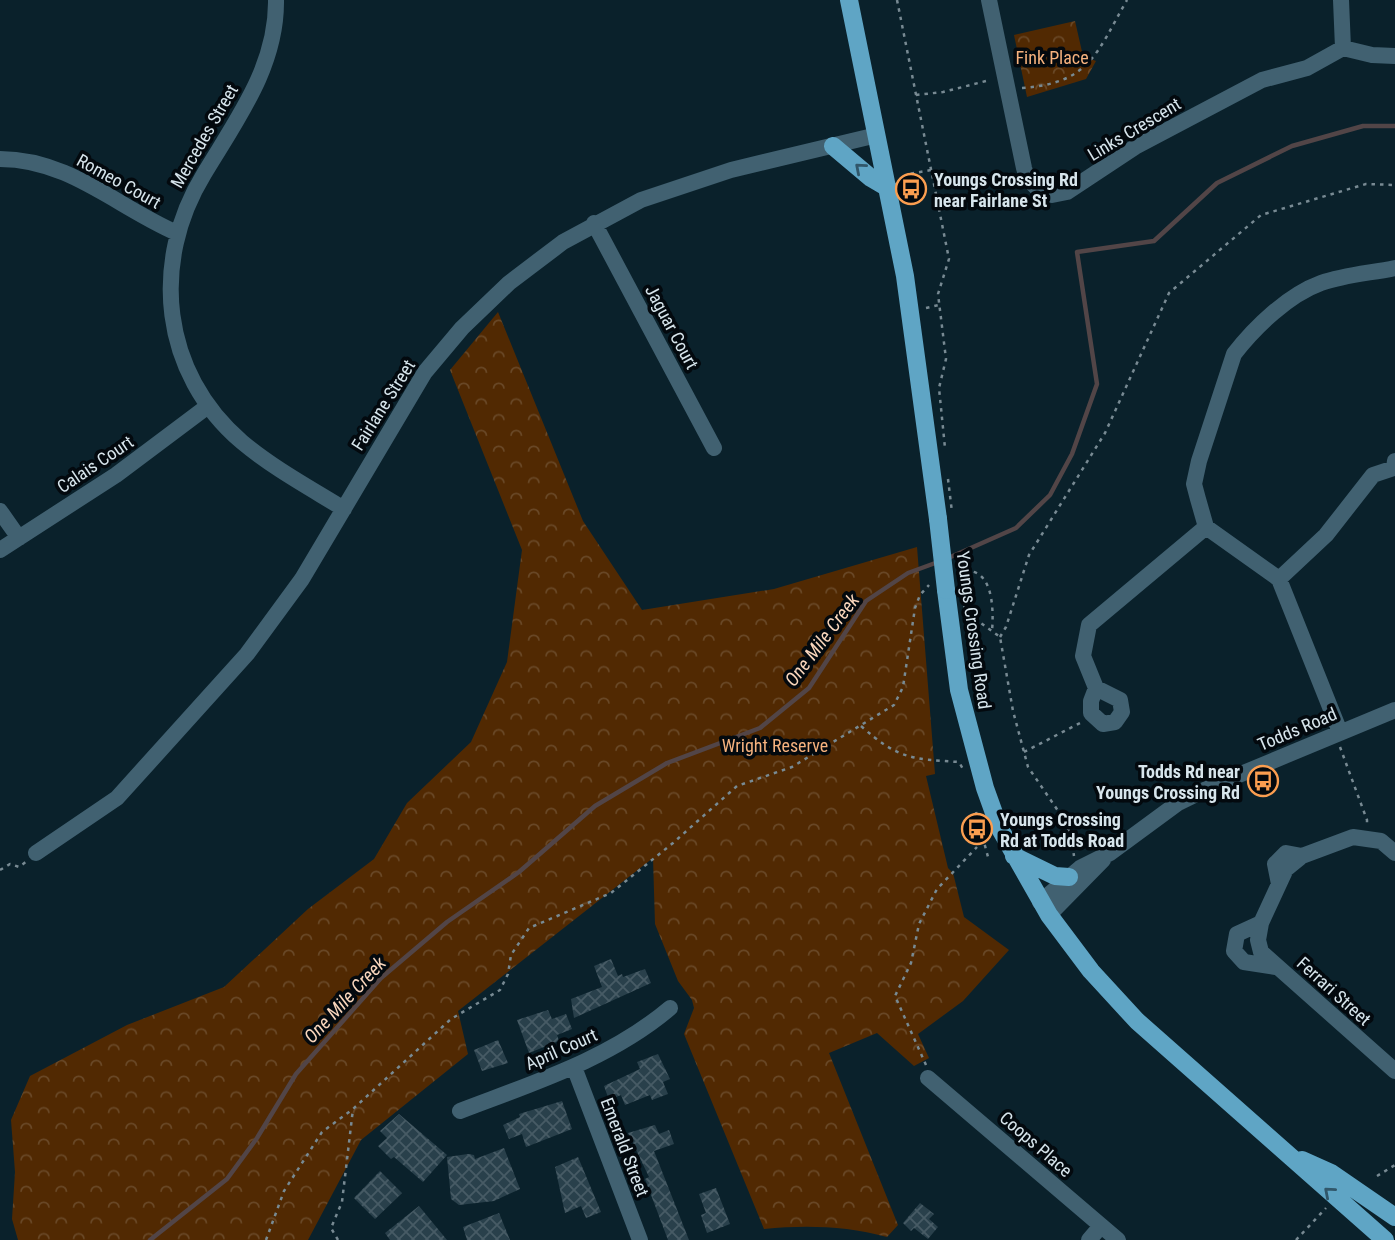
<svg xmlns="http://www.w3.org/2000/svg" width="1395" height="1240" font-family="'Roboto Condensed',sans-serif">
  <defs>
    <pattern id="forest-crowns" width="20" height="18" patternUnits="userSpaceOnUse" patternTransform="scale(1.75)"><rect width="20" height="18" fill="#512902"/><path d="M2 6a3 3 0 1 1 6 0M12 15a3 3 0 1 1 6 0" fill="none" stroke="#694827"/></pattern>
    <pattern id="building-cross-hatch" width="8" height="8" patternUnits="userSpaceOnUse" patternTransform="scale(1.75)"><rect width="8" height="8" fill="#29404b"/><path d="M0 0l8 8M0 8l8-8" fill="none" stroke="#475b65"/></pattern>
  </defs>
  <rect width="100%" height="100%" fill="#0a212b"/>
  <!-- forest -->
  <path fill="url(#forest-crowns)" d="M1075,21L1083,56L1096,61L1086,79L1027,97L1014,35Z
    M498,312L583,521L642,610L774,589L917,547L935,774L926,776L948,868L953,873L964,917L1009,950L963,1001L918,1034L929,1058L914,1066L877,1033L829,1053L898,1225L887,1237C846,1226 806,1225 764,1229L684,1034L694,1008L692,1000L678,981L655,924L653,858L458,1011L468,1054L361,1140L308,1240H18L12,1219L15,1172L11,1120L30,1076L127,1025L224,987L308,909L374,859L407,803L471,742L507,662L522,550L450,370Z"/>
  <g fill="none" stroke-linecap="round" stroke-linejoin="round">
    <!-- stream -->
    <path stroke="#524547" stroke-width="4.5" d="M946,559L1016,528L1050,495L1072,454L1097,384L1077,252L1154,241L1217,183L1292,146L1363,126H1395
      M150,1240L227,1179L257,1138L296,1074L381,978L447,922L519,872L595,806L667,763L760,728L809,688L866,601L908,573L938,562"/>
  </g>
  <!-- building -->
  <path fill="url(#building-cross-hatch)" d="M611,959L618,976L622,974L623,977L645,969L651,983L574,1018L571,999L602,987L594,966Z
    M548,1010L552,1019L566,1014L572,1029L557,1035L559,1041L529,1053L517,1020Z
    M498,1040L508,1063L482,1071L474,1050Z
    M658,1054L670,1079L663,1082L668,1094L652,1100L650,1095L625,1105L621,1095L609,1100L604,1086L640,1069L637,1062Z
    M562,1101L572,1129L526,1147L522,1134L509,1139L503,1125L520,1117L519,1114Z
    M399,1114L447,1155L423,1182L394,1157L391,1159L378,1146L387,1138L380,1131Z
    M655,1125L659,1134L669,1130L674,1144L654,1151L689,1240H668L645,1179L649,1177L628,1133Z
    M504,1148L520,1189L494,1201L459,1205L451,1199L447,1157L468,1154L474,1155L475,1159Z
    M578,1157L601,1212L586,1218L581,1206L565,1213L555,1167Z
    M380,1171L402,1193L375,1219L354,1198Z
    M716,1188L730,1224L707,1233L701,1215L706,1213L699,1194Z
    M920,1203L934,1214L929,1219L938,1227L928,1239L914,1228L911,1231L903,1223Z
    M419,1206L447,1240H390L385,1233Z
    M499,1213L510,1240H467L463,1227Z"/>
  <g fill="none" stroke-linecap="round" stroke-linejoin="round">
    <!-- path -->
    <path stroke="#788a93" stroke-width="2.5" stroke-dasharray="3.5 5" stroke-linecap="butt" d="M897,0L949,259L938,294L946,359L939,388L945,448
      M1022,88C1090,83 1096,54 1127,0
      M916,95L943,92L990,80
      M912,189L909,174L931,170
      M926,308L939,305
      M957,573C993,561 994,608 992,631
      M964,606L967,613L1000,637L1013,711L1028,767L1063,818L1071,835L1074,856
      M1000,637L1006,627L1029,555L1105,433L1169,293L1261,215L1366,184L1395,185
      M861,726C898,759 911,759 959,762L963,769
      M1340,747L1367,820V826
      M1024,752L1080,723
      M976,812L988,857
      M0,870L10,864L19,867L27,861
      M926,1065L895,996L911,963L919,924L937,889L977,847
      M1377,1176L1395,1165
      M266,1240L284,1191L322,1132L353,1109L451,1019L500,990L508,974L511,955L529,928L611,893L673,843L737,786L792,767L894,705L903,687L915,608L920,595L929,585
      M338,1240L331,1228L342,1202L353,1109
      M1296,1240L1326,1208"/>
    <!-- minor -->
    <path stroke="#416171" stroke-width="16" d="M276,0C277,66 237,119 204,174C150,262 161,373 242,442C273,468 310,488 344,509
      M989,0L1024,168L1027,178L1038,189L1052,195L1067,192L1135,147L1262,80L1307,68L1343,48L1372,55L1395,56
      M1341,0L1343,48
      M0,159C69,159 117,207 177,233
      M594,223L714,448
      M0,511L19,538
      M0,550L116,475L208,406
      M1279,579L1326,535L1373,475L1394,468L1395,461
      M1096,688L1120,700L1122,712L1115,722L1103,724L1091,713V701L1096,688L1083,656L1089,625L1206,527
      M1340,732L1279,579L1206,527L1198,499L1194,484L1199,461L1234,354C1255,327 1288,295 1321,283C1344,275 1371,273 1395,268
      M36,853L117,798L247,654L302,579L425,372L462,328L509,283L563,242L641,200L731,170L877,135
      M1395,853L1381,841L1353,837L1302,856L1286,869L1261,923L1258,940L1261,952L1395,1071
      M1279,884L1275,864L1286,853L1302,856
      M1040,902L1080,868L1110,853L1178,803L1217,784L1395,710
      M1049,915L1103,860
      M1261,923L1237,934L1234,951L1244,962L1276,967
      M574,1067L640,1240
      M928,1078L1118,1240
      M460,1111C533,1083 610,1059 670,1008
      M1089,1240L1101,1226"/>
    <!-- major -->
    <path stroke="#5fa5c5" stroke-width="18" d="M849,0L905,276L938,519
      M833,146L871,178L888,188
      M946,590L959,690L985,788L999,827L1049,915L1091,971L1137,1021L1385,1240
      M1014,856L1055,876L1069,877
      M1302,1160L1331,1173L1395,1217"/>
    <!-- path-bridge -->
    <path stroke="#788a93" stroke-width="2.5" stroke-dasharray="3.5 5" stroke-linecap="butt" d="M948,479L952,512"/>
    <!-- major-bridge -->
    <path stroke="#5fa5c5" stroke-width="18" d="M938,519L946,590"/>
  </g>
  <!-- one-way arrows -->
  <defs><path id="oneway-chevron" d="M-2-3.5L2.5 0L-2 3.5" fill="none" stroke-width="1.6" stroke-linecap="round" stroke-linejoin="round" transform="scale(1.75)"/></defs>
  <g stroke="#31576a">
    <use href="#oneway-chevron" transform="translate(860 168) rotate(-139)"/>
    <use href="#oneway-chevron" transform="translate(1329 1192) rotate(-139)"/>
  </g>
  <!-- icons -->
  <defs>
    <g id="bus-ring" transform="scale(1.575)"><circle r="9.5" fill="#03090e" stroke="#fb9e50" stroke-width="1.5"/><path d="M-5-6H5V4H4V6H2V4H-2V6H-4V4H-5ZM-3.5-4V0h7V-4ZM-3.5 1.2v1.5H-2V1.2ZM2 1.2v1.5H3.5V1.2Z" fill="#fb9e50"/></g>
  </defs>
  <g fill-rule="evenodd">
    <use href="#bus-ring" x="911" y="189"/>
    <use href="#bus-ring" x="1263" y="781"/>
    <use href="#bus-ring" x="977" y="829"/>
  </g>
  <g text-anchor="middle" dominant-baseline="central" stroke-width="7" stroke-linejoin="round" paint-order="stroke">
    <!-- park labels -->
    <g font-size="18" fill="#f6b27e" stroke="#03090e">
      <text x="1052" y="57">Fink Place</text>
      <text x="775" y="745">Wright Reserve</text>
    </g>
    <!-- street labels -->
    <g font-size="18" fill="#d7e5ec" stroke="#03090e">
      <text transform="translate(1134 129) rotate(-31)">Links Crescent</text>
      <text transform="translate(204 136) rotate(-60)">Mercedes Street</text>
      <text transform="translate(119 181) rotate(29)">Romeo Court</text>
      <text transform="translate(672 327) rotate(62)">Jaguar Court</text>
      <text transform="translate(383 405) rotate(-58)">Fairlane Street</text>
      <text transform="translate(95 464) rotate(-34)">Calais Court</text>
      <text transform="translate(974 630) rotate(82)">Youngs Crossing Road</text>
      <text transform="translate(1297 729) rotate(-23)">Todds Road</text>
      <text transform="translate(1334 991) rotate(42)">Ferrari Street</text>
      <text transform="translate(561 1049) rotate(-24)">April Court</text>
      <text transform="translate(1036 1144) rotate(41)">Coops Place</text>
      <text transform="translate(625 1147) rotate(69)">Emerald Street</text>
    </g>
    <!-- poi labels -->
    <g font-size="18" font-weight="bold" fill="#d7e5ec" stroke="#03090e" text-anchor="start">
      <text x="934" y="179">Youngs Crossing Rd<tspan x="934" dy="21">near Fairlane St</tspan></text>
      <text x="1240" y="771" text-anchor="end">Todds Rd near<tspan x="1240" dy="21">Youngs Crossing Rd</tspan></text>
      <text x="1000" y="819">Youngs Crossing<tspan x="1000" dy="21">Rd at Todds Road</tspan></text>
    </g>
    <!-- water labels -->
    <g font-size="19" font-style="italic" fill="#f9d6bc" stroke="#03090e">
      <text transform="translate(822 640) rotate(-53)">One Mile Creek</text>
      <text transform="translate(345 1000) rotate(-47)">One Mile Creek</text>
    </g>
  </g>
</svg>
